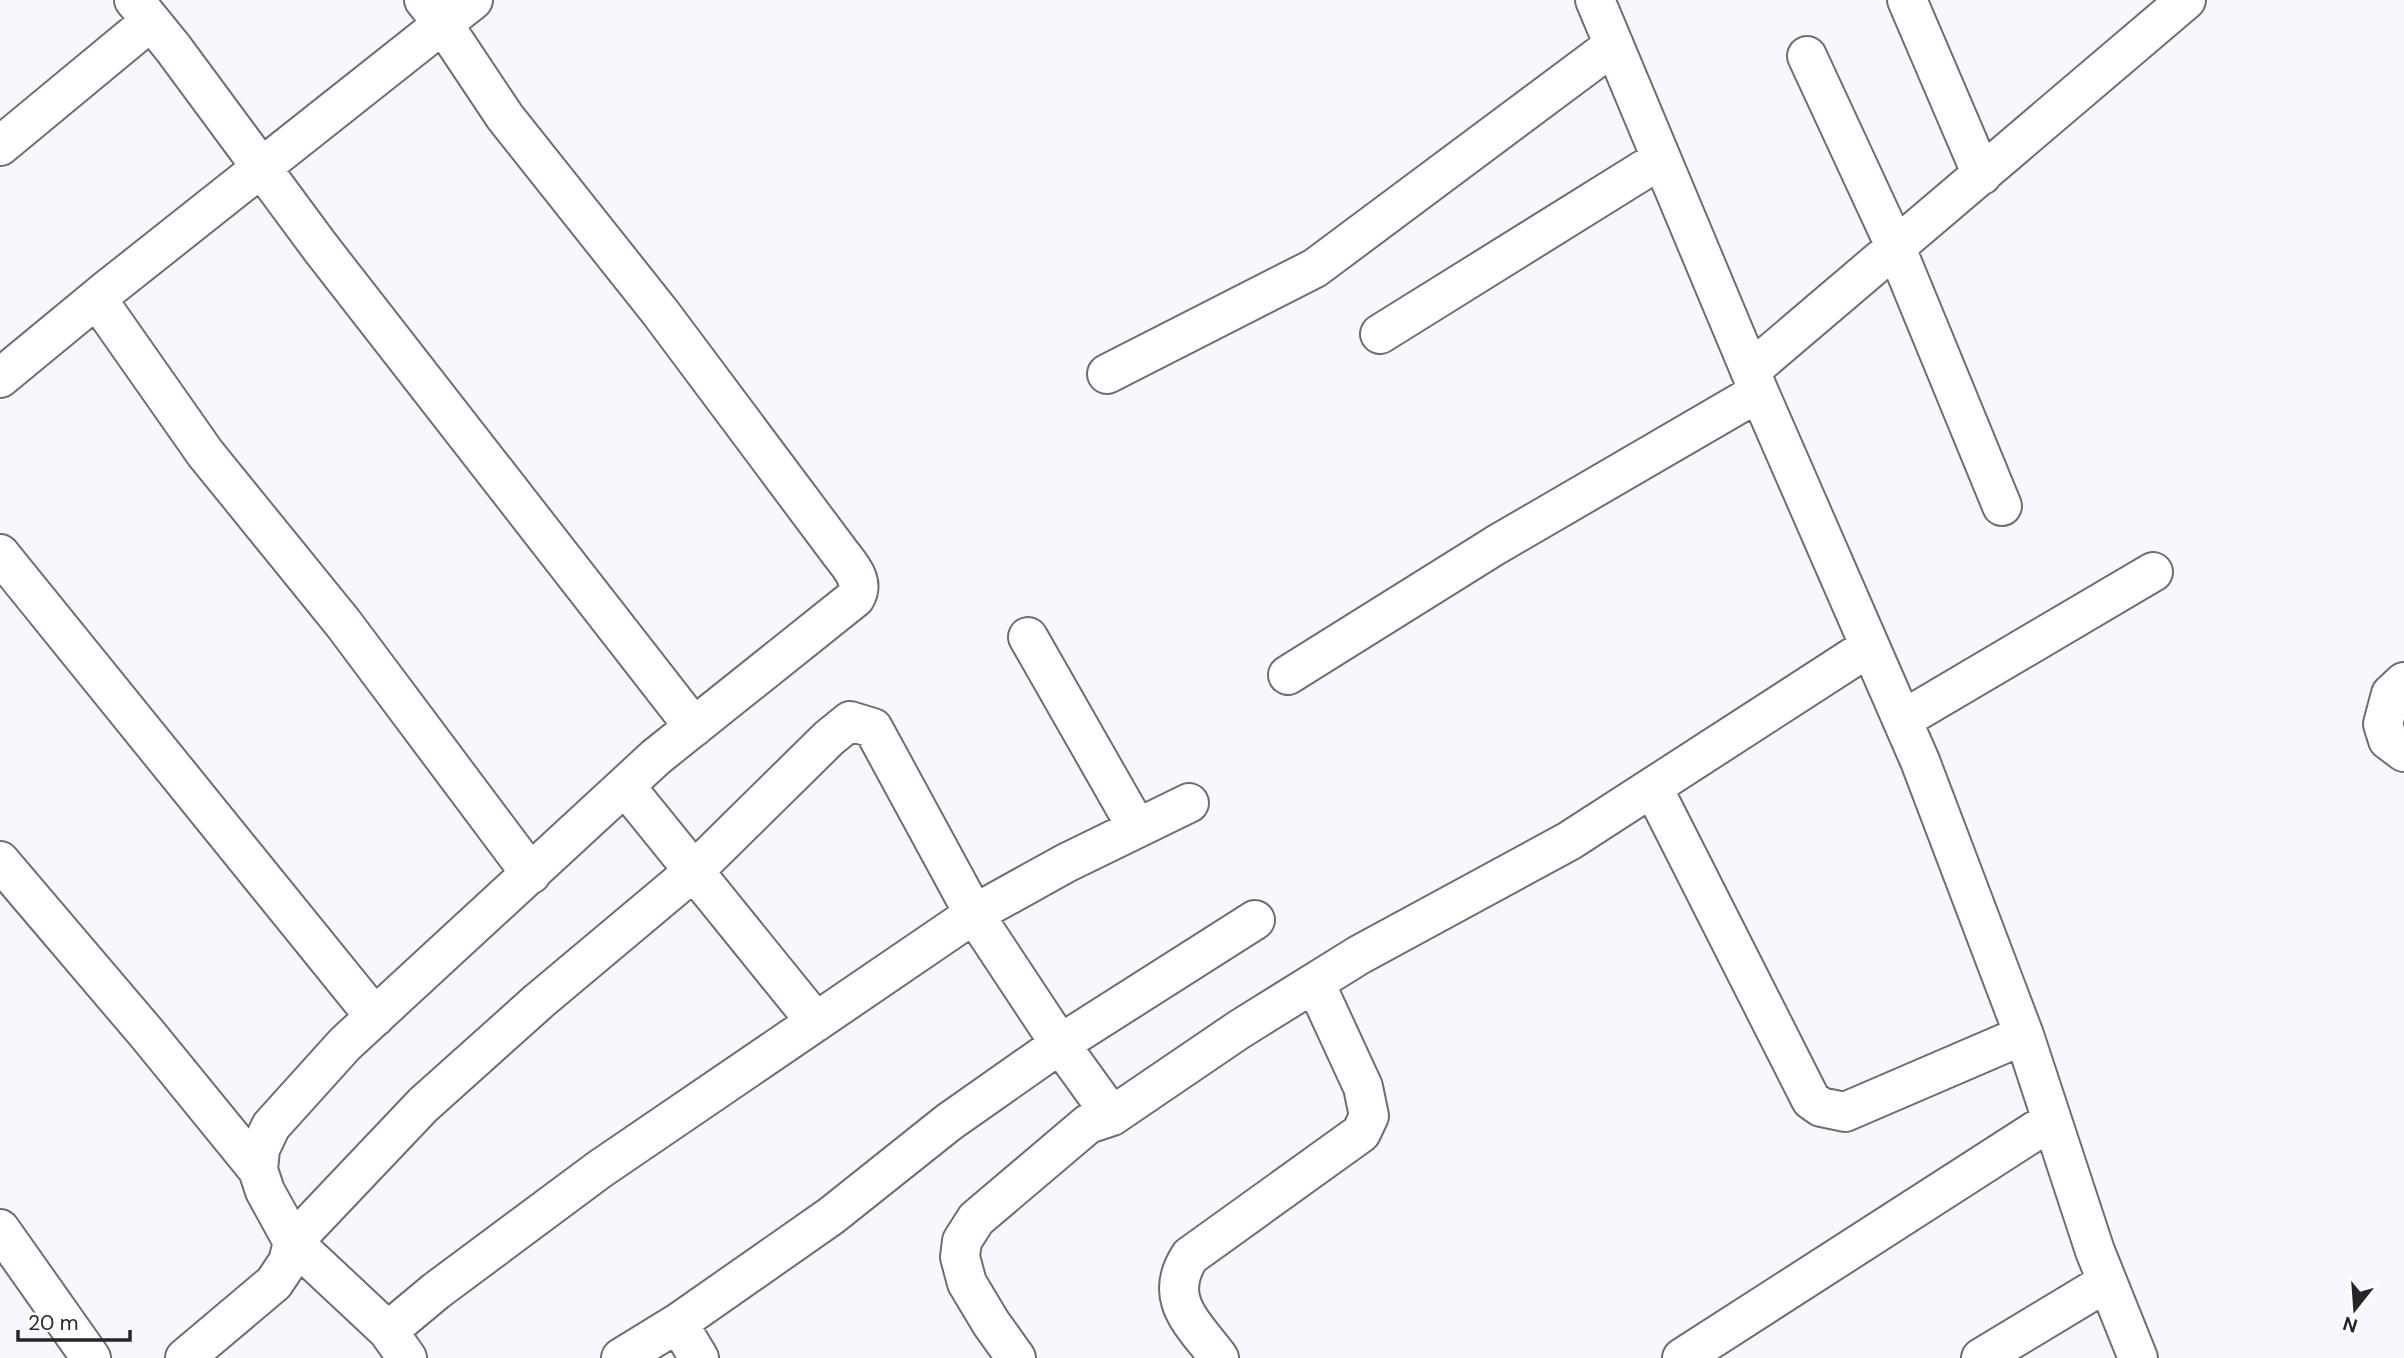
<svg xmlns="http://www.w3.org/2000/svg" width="2404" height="1358" font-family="'DM Sans',sans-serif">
  <rect width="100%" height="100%" fill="#f7f8fe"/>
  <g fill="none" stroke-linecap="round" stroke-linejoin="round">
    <!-- minor casing -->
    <g stroke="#6d6e75" stroke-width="42">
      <path id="minor" d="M134,0L173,48L320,247L694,727
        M1595,0L1759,392L1920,761L2024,1035L2095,1251L2138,1358
        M1907,0L1982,175
        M1807,56L1896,248L2002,506
        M0,146L151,21
        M97,299L205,453L343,623L531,874
        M1380,334L1661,159
        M1750,371L2186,0
        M1107,374L1315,268L1614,45
        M0,378L108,289L473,0
        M0,554L375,1017
        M1028,637L1137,828
        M1288,675L1496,545L1759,392
        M2404,682L2391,694L2383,724L2388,740L2404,752
        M1902,720L2153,572
        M625,786L816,1022
        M1653,788L1811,1100L1821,1107L1845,1112L2024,1035
        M0,861L148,1035L258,1170
        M0,1229L91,1358
        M678,1323L699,1358
        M388,1331L436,1291L600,1169L974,914L1066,863L1189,803
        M185,1358L274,1283L288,1262L293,1242L265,1191L258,1170L260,1149L271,1126L345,1044L656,757L855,598C866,580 848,564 838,550L660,312L505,117L443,24L424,0
        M407,1358L388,1331L293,1242L423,1105L539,1001L694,871L829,738L850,721L873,728L974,914L1060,1044L1112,1116
        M621,1358L678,1323L831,1216L949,1122L1060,1044L1255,920
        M1016,1358L991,1323L967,1283L960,1257L962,1241L976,1219L1088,1124L1112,1116L1240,1029L1359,955L1569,841L1869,647
        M1219,1358C1193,1323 1162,1299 1190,1256L1361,1133L1369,1116L1363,1087L1315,983
        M1682,1358L2052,1120
        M1981,1358L2107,1282"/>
    </g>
    <!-- minor -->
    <use href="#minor" stroke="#fff" stroke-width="38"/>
  </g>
  <!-- north arrow -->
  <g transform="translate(2355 1309) rotate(197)" stroke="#ffffff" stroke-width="5" paint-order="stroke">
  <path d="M0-5L12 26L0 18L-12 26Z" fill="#262629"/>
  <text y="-10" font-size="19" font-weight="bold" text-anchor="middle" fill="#262629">N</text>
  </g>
  <!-- scale -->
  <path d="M18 1330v10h112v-10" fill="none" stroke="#262629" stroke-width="3.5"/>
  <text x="28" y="1330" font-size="21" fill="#262629" stroke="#ffffff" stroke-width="5" paint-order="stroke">20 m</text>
</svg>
